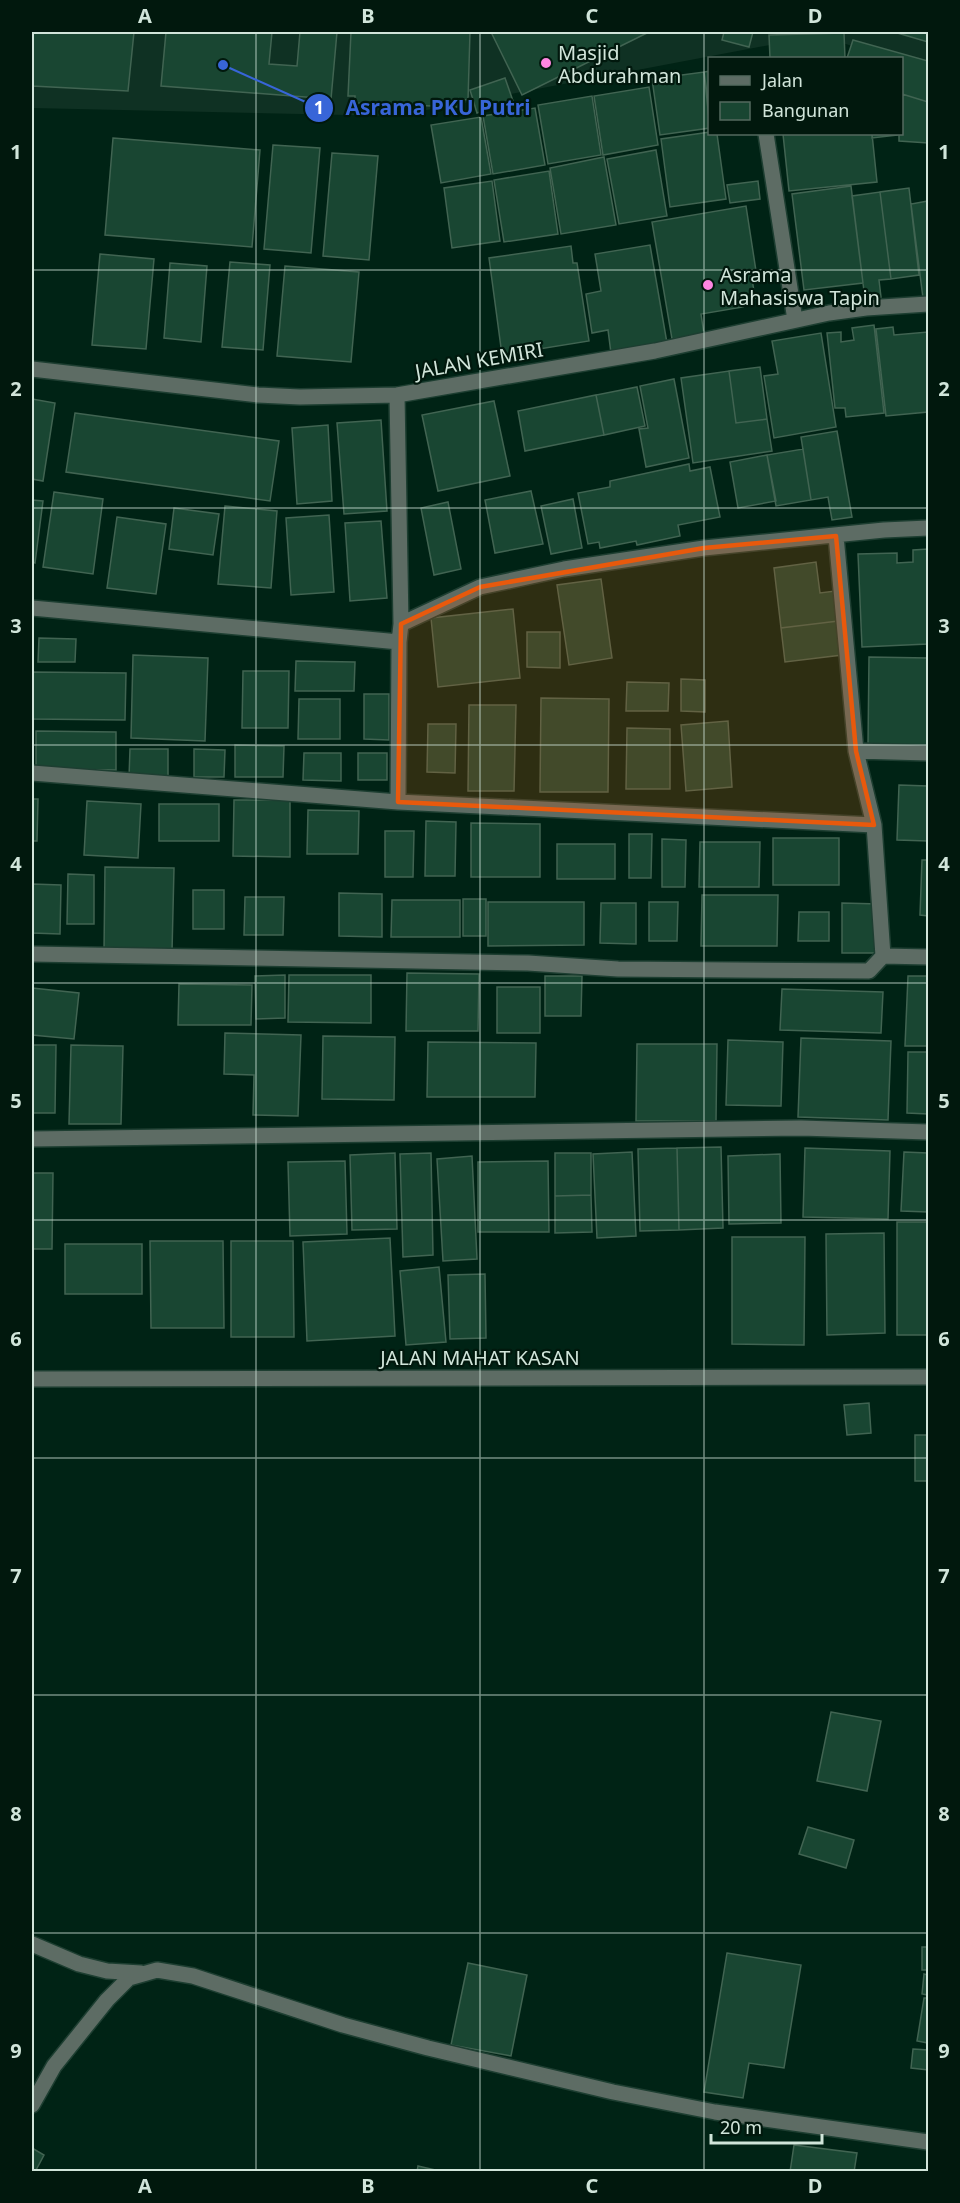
<svg xmlns="http://www.w3.org/2000/svg" width="960" height="2203" font-family="'Noto Sans',sans-serif">
  <rect width="100%" height="100%" fill="#002315"/>
  <!-- built -->
  <path fill="#0f3123" d="M32,32H928V67L817,36L395,116L32,108Z"/>
  <!-- building -->
  <path fill="#194632" stroke="#416452" stroke-width="1.5" d="M32,32H134L128,91L32,86Z
    M166,32H272L269,64L297,66L300,32H337L331,99L161,86Z
    M351,32H470L468,100L459,99L458,107L355,103V96H348Z
    M491,32H649L522,95Z
    M724,32H753L749,47L722,40Z
    M894,32H928V42Z
    M844,33L845,58H770L769,35Z
    M853,40L928,61V102L902,94V58H847Z
    M710,71V114L704,72Z
    M704,72L710,128L660,135L652,79Z
    M505,78L513,101L477,113L470,90Z
    M649,87L658,145L603,155L594,96Z
    M902,94L928,102V143L899,141V134H902Z
    M592,96L601,155L548,164L538,105Z
    M535,108L545,165L493,174L483,116Z
    M481,117L491,174L441,183L431,125Z
    M710,132L717,134L726,199L670,207L661,139Z
    M783,134H872L877,182L789,191Z
    M872,134H897V135L872,138Z
    M113,138L260,150L252,247L105,235Z
    M273,145L320,148L311,253L264,249Z
    M656,150L667,216L619,224L607,159Z
    M332,153L378,156L369,260L323,256Z
    M604,157L616,225L561,234L550,168Z
    M549,171L558,234L504,242L494,180Z
    M492,181L500,241L452,248L444,188Z
    M758,181L760,199L730,203L727,185Z
    M851,186L863,283L804,290L792,194Z
    M909,188L919,275L891,279L880,192Z
    M880,192L891,279L879,280L881,297L865,299L852,196Z
    M928,201V297L923,298L911,204Z
    M746,206L756,271L751,272L755,298L742,300L743,307L701,314L704,334L672,339L652,222Z
    M650,245L667,343L611,353L608,330L592,333L586,294L601,291L595,254Z
    M571,246L573,263H577L589,341L502,355L489,258Z
    M100,254L154,259L146,349L92,345Z
    M230,262L270,265L263,350L222,347Z
    M170,263L207,266L201,342L164,338Z
    M285,266L359,272L351,362L277,356Z
    M874,325L884,413L846,417L845,408H835L827,333L841,332V342L854,340L852,328Z
    M893,327L894,335L928,332V412L886,416L876,329Z
    M821,333L836,427L774,438L764,376L778,374L772,341Z
    M760,367L767,419L736,423L729,371Z
    M729,371L736,423L767,419L772,451L693,463L681,378Z
    M674,379L689,458L646,467L639,429L648,428L640,386Z
    M637,387L645,426L604,435L596,395Z
    M596,395L604,435L525,451L518,411Z
    M32,399L55,403L43,481L32,479Z
    M494,401L510,476L438,491L422,415Z
    M75,413L279,441L270,501L66,472Z
    M381,420L387,511L344,514L337,423Z
    M328,425L332,501L297,504L292,428Z
    M837,431L852,517L832,520L828,497L811,500L801,437Z
    M803,449L811,500L776,506L767,455Z
    M767,455L776,501L738,508L730,462Z
    M689,464L690,471L710,467L720,517L678,525L680,536L637,545L636,541L600,548L599,542L588,544L578,493L610,487V481Z
    M531,491L543,544L495,553L485,500Z
    M54,492L103,499L93,574L43,567Z
    M573,499L582,548L551,554L541,506Z
    M32,500L43,501L35,563L32,562Z
    M448,502L461,569L434,575L421,508Z
    M225,506L277,511L271,588L218,584Z
    M174,508L219,514L213,555L169,549Z
    M329,515L334,592L291,595L286,518Z
    M117,517L166,524L156,594L107,588Z
    M381,521L387,598L350,601L345,523Z
    M928,549V644L862,647L858,554L897,553V563L913,562V550Z
    M816,562L820,593L835,591L838,621L781,628L774,568Z
    M601,579L612,658L569,665L557,585Z
    M513,609L520,678L438,687L431,618Z
    M838,621L842,655L785,662L781,628Z
    M527,632H560V668L527,667Z
    M39,638L76,639L75,662H38Z
    M133,655L208,658L205,741L131,738Z
    M869,657L928,658V747L868,746Z
    M296,661L355,662L354,691H295Z
    M243,671H289L288,728H242Z
    M32,672L126,673L125,720L32,719Z
    M681,679L705,680V712L681,711Z
    M627,682L669,683L668,711H626Z
    M364,694H389V740L364,739Z
    M541,698L609,699L608,792H540Z
    M299,699H340V739H298Z
    M469,705H516L514,791H468Z
    M728,721L732,787L686,791L681,725Z
    M428,724H456L455,773L427,772Z
    M627,728L670,729V789H626Z
    M36,731L116,732V770L36,769Z
    M235,745L284,746L283,777H235Z
    M130,749H168V777H129Z
    M194,749L225,750L224,777H194Z
    M304,753H341V781L303,780Z
    M358,753H387V780H358Z
    M899,785L928,786V841L897,840Z
    M32,799H38L37,841H32Z
    M234,800H290V857L233,856Z
    M87,801L141,804L138,858L84,855Z
    M159,804H219V841H159Z
    M308,810L359,811L358,854H307Z
    M426,821L456,822L455,876H425Z
    M471,823L540,824V877H471Z
    M385,831H414L413,877H385Z
    M629,834H652L651,878H629Z
    M773,838H839V885H773Z
    M662,839L686,840L685,887H662Z
    M700,842H760L759,887H699Z
    M557,844H615V879H557Z
    M922,860H928V916L920,915Z
    M105,867L174,868L172,952H104Z
    M68,874L94,875V924H67Z
    M32,884L61,885L60,934L32,933Z
    M193,890H224V929H193Z
    M339,893L382,894V937L339,936Z
    M702,895H778L777,946H701Z
    M245,897H284L283,935H244Z
    M463,899H486V936H463Z
    M392,900H460V937H391Z
    M488,902H584V945L488,946Z
    M649,902H678L677,941H649Z
    M601,903H636V944L600,943Z
    M842,903L879,904L878,953H842Z
    M799,912H829V941H798Z
    M407,973L479,974L478,1031H406Z
    M285,975V1018L256,1019L255,976Z
    M289,975H371V1023L288,1022Z
    M545,976H582L581,1016H545Z
    M908,976H928V1046H905Z
    M179,984L252,985L251,1025H178Z
    M497,987H540V1033H497Z
    M32,988L79,993L74,1039L32,1035Z
    M782,989L883,992L881,1033L780,1030Z
    M225,1033L301,1035L298,1116L253,1115L254,1075L224,1074Z
    M323,1036L395,1037L394,1100L322,1099Z
    M801,1038L891,1041L888,1120L798,1117Z
    M728,1040L783,1042L781,1106L726,1105Z
    M428,1042L536,1043L535,1097H427Z
    M637,1044H717L716,1121H636Z
    M32,1045H56L55,1113H32Z
    M71,1045L123,1046L121,1124H69Z
    M908,1052H928V1114L907,1113Z
    M721,1147L723,1228L679,1230L677,1148Z
    M677,1148L679,1230L640,1231L638,1149Z
    M805,1148L890,1151L888,1219L803,1217Z
    M632,1152L636,1236L597,1238L593,1154Z
    M904,1152L928,1153V1212L901,1211Z
    M395,1153L397,1229L352,1230L350,1155Z
    M431,1153L433,1255L403,1257L400,1154Z
    M555,1153H591V1195L555,1196Z
    M780,1154L781,1223L729,1224L728,1156Z
    M472,1156L477,1259L443,1261L437,1159Z
    M345,1161L347,1234L290,1236L288,1162Z
    M548,1161L549,1232H478V1162Z
    M32,1173H53L52,1249H32Z
    M591,1195L592,1232L555,1233V1196Z
    M897,1222H928V1335H897Z
    M884,1233L885,1333L827,1335L826,1234Z
    M732,1237H805L804,1345L732,1344Z
    M390,1238L395,1336L307,1341L303,1242Z
    M150,1241H223L224,1328H151Z
    M231,1241H293L294,1337H231Z
    M65,1244H142V1294H65Z
    M439,1267L446,1342L406,1345L400,1271Z
    M485,1274L486,1338L450,1339L448,1275Z
    M869,1403L871,1433L847,1435L844,1405Z
    M915,1435H928V1481H915Z
    M831,1712L881,1721L867,1791L817,1781Z
    M808,1827L854,1840L846,1868L799,1854Z
    M922,1947H928V1970H922Z
    M727,1953L801,1965L784,2068L749,2063L743,2098L704,2092Z
    M468,1963L527,1975L511,2056L451,2045Z
    M924,1974L928,1975V1995L922,1994Z
    M924,1998H928V2043L917,2041Z
    M913,2049L928,2050V2070L911,2068Z
    M794,2145L857,2153L854,2172H790Z
    M32,2148L44,2155L35,2172H32Z
    M418,2166L444,2172H417Z"/>
  <g fill="none" stroke-linecap="round" stroke-linejoin="round">
    <!-- minor casing -->
    <g stroke="#1d3e31" stroke-width="18">
      <path id="minor" d="M766,134L795,320
        M32,369L258,395L300,397L397,395L655,351L829,313L866,308L928,304
        M397,395L401,624L399,642L398,802
        M32,608L399,642
        M401,624L480,587L564,569L704,548L884,530L928,528
        M856,751L928,753
        M32,773L398,802L874,825
        M32,954L528,963L618,969L869,971L883,956L874,825L856,751L836,536
        M883,956L928,957
        M32,1139L801,1128L928,1132
        M32,1379L928,1377
        M32,1944L79,1964L107,1971L141,1973
        M32,2105L54,2066L107,2000L129,1978L157,1970L193,1976L343,2025L428,2048L613,2092L715,2112L928,2142"/>
    </g>
    <!-- minor -->
    <use href="#minor" stroke="#5d6c64" stroke-width="15"/>
  </g>
  <!-- marked area -->
  <path fill="#e8590c" fill-opacity="0.2" stroke="#e8590c" stroke-width="4.5" stroke-linejoin="round" d="M836,536L856,751L874,825L398,802L401,624L480,587L704,548Z"/>
  <!-- grid -->
  <path fill="none" stroke="#d1e5da" stroke-width="1.5" stroke-opacity="0.55" d="M256,32V2172M480,32V2172M704,32V2172M32,270H928M32,508H928M32,745H928M32,983H928M32,1220H928M32,1458H928M32,1695H928M32,1933H928"/>
  <!-- markers -->
  <g fill="#fd86e1" stroke="#01180d" stroke-width="2">
    <circle cx="546" cy="63" r="6"/>
    <circle cx="708" cy="285" r="6"/>
  </g>
  <g text-anchor="middle" dominant-baseline="central" stroke-width="4.5" stroke-linejoin="round" paint-order="stroke">
    <!-- poi labels -->
    <g font-size="20" fill="#d1e5da" stroke="#01180d" text-anchor="start">
      <text x="558" y="52">Masjid<tspan x="558" dy="23">Abdurahman</tspan></text>
      <text x="720" y="274">Asrama<tspan x="720" dy="23">Mahasiswa Tapin</tspan></text>
    </g>
    <!-- street labels -->
    <g font-size="20" fill="#d1e5da" stroke="#01180d">
      <text transform="translate(479 360) rotate(-10)">JALAN KEMIRI</text>
      <text x="480" y="1357">JALAN MAHAT KASAN</text>
    </g>
  </g>
  <!-- callouts -->
  <path fill="none" stroke="#3865d8" stroke-width="2" d="M223 65L319 108"/>
  <g fill="#3865d8" stroke="#01180d" stroke-width="2">
    <circle cx="223" cy="65" r="6"/>
    <circle cx="319" cy="108" r="15"/>
  </g>
  <g font-size="18" text-anchor="middle" font-weight="bold" fill="#fff">
    <text x="319" y="114">1</text>
  </g>
  <g font-size="21" text-anchor="middle" font-weight="bold" fill="#3865d8" stroke="#01180d" stroke-width="4.5" stroke-linejoin="round" paint-order="stroke">
    <text x="438" y="115">Asrama PKU Putri</text>
  </g>
  <!-- border -->
  <rect width="960" height="2203" fill="none" stroke="#01180d" stroke-width="66"/>
  <!-- legend -->
  <rect x="708" y="57" width="195" height="78" fill="#01180d" stroke="#546a5f" stroke-width="1.5"/>
  <rect x="720" y="76" width="30" height="9" fill="#5d6c64" stroke="#546a5f" stroke-width="1.5"/>
  <text x="762" y="87" font-size="18" fill="#d1e5da">Jalan</text>
  <rect x="720" y="102" width="30" height="18" fill="#194632" stroke="#546a5f" stroke-width="1.5"/>
  <text x="762" y="117" font-size="18" fill="#d1e5da">Bangunan</text>
  <!-- scale -->
  <path d="M711 2134v9h111v-9" fill="none" stroke="#d1e5da" stroke-width="3"/>
  <text x="720" y="2134" font-size="18" fill="#d1e5da" stroke="#01180d" stroke-width="4.5" paint-order="stroke">20 m</text>
  <rect x="33" y="33" width="894" height="2137" fill="none" stroke="#d1e5da" stroke-width="2"/>
  <g font-size="20" text-anchor="middle" font-weight="bold" fill="#d1e5da">
    <text x="145" y="23">A</text>
    <text x="368" y="23">B</text>
    <text x="592" y="23">C</text>
    <text x="815" y="23">D</text>
    <text x="16" y="159">1</text>
    <text x="944" y="159">1</text>
    <text x="16" y="396">2</text>
    <text x="944" y="396">2</text>
    <text x="16" y="633">3</text>
    <text x="944" y="633">3</text>
    <text x="16" y="871">4</text>
    <text x="944" y="871">4</text>
    <text x="16" y="1108">5</text>
    <text x="944" y="1108">5</text>
    <text x="16" y="1346">6</text>
    <text x="944" y="1346">6</text>
    <text x="16" y="1583">7</text>
    <text x="944" y="1583">7</text>
    <text x="16" y="1821">8</text>
    <text x="944" y="1821">8</text>
    <text x="16" y="2058">9</text>
    <text x="944" y="2058">9</text>
    <text x="145" y="2193">A</text>
    <text x="368" y="2193">B</text>
    <text x="592" y="2193">C</text>
    <text x="815" y="2193">D</text>
  </g>
</svg>
